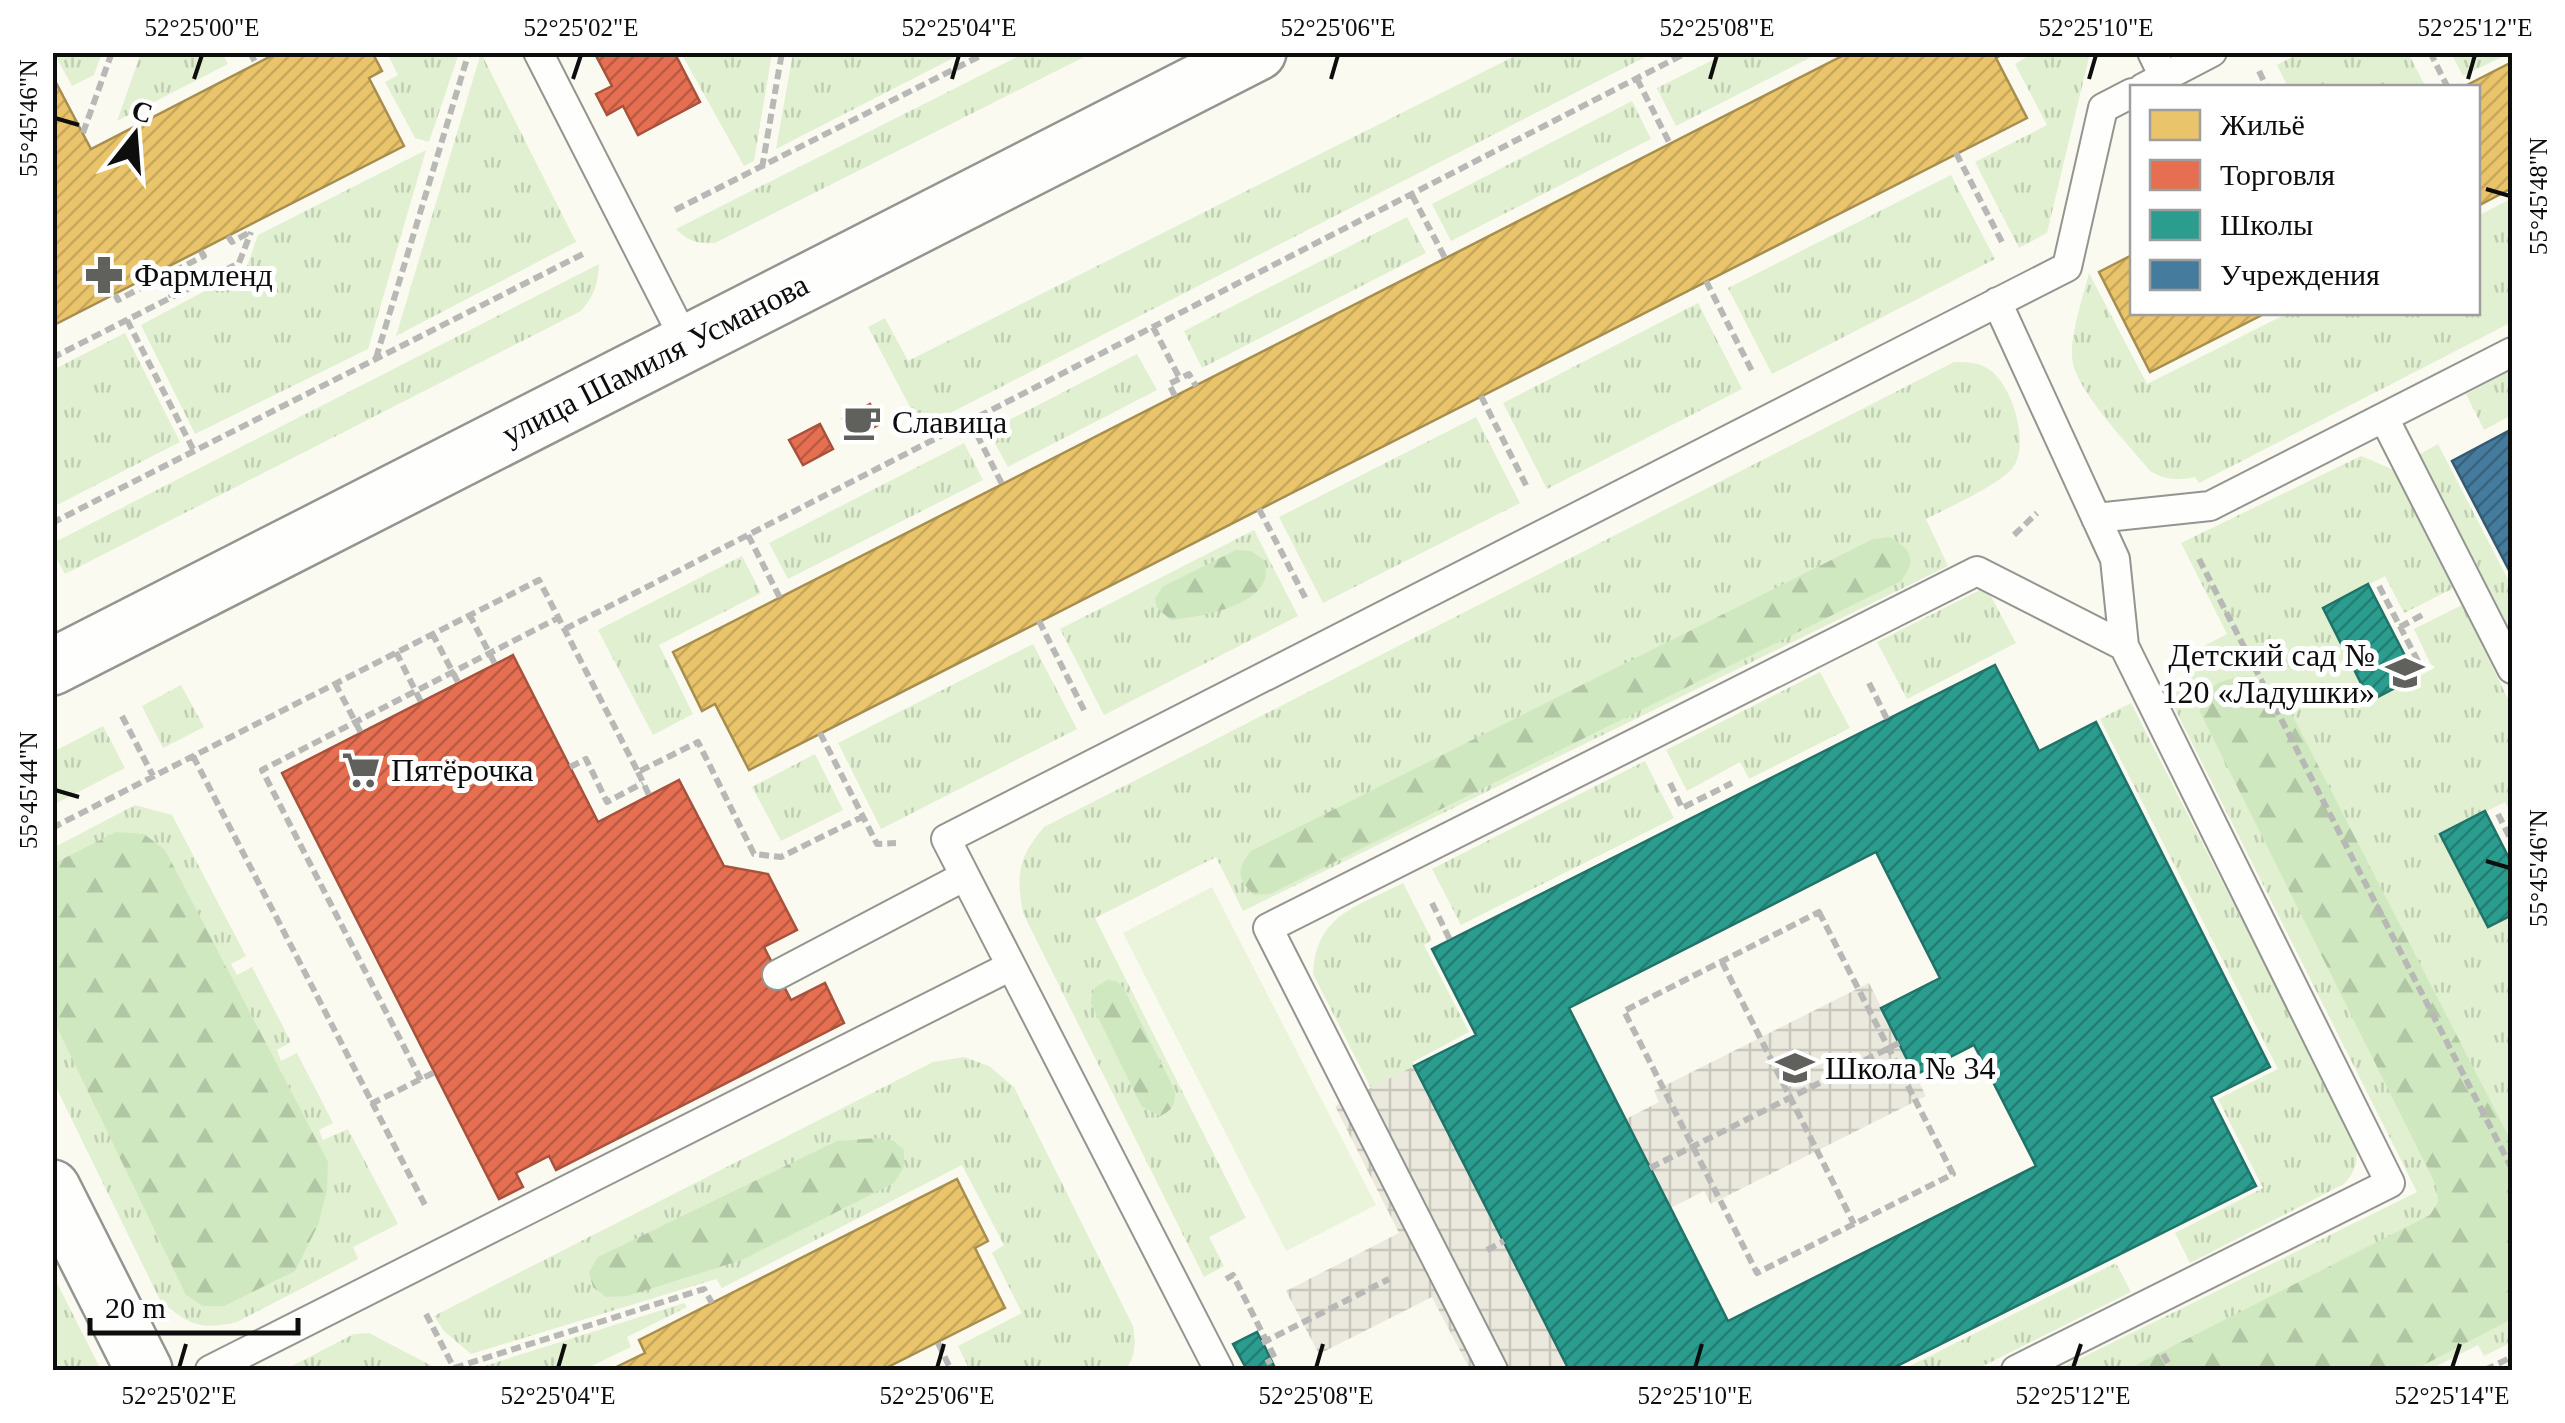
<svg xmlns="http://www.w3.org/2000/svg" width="2565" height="1423" font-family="'Times New Roman',serif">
  <defs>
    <pattern id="grass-tufts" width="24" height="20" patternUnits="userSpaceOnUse" patternTransform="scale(2.5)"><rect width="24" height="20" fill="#e0f0d1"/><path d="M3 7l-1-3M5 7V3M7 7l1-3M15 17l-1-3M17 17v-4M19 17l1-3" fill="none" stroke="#bfcdb2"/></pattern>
    <pattern id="forest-firs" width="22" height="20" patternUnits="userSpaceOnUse" patternTransform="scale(2.5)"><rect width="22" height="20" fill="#d0e8c0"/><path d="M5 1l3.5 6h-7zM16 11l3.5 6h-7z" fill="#b1c6a4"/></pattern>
    <pattern id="plaza-grid" width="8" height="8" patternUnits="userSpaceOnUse" patternTransform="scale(2.5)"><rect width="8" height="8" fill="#ebe9dd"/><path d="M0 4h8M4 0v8" fill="none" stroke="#c8c7bc"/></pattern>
    <pattern id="homes-hatch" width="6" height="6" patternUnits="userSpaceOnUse" patternTransform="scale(2.5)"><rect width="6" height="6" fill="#e9c46a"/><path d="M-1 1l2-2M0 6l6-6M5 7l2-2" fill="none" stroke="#c7a75b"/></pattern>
    <pattern id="shops-hatch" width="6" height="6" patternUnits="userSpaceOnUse" patternTransform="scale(2.5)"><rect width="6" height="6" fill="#e76f51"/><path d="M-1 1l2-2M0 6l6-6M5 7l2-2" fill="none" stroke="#ba5a42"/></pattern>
    <pattern id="schools-hatch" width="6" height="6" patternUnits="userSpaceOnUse" patternTransform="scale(2.5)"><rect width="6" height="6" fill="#2a9d8f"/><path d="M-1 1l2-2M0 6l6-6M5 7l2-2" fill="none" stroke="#227e73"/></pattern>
    <pattern id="public-hatch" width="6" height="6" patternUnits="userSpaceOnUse" patternTransform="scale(2.5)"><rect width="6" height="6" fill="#457b9d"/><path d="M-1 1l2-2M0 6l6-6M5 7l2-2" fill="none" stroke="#38637e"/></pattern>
  </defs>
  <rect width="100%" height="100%" fill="#fbfaf1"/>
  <!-- grass -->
  <path fill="url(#grass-tufts)" d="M1523,52L1653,53L921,428L868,327L885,318L908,361Z
    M2302,52L2408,53L2426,87H2288L2277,65Z
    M54,53H102L94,75L72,86Z
    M141,53H222L228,64L117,121Z
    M387,53H459L429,142L415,138L385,82L398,75Z
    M481,53L576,242L396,336Z
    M681,53H772L754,161L744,166Z
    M793,53V52L963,53L776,149Z
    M1025,53H1092L715,243C697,244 688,241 676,229Z
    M1727,53V52L1819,53L1676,126L1657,88Z
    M2029,53H2090L2047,233L2019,248L1975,162L2047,125L2015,64L2030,55Z
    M2451,53H2510L2463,76Z
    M1632,101L1651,139L1451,241L1432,204Z
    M426,150L368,349L195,434L141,325L246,269L258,235Z
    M1951,175L1995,259L1772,374L1728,288Z
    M2512,198V322L2199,483L2195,477C2177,481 2166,480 2150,471C2129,445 2081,396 2073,364C2068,339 2083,298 2089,273L2147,384L2288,313L2478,312V216Z
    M1407,217L1426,253L1202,368L1184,331Z
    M599,264C598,285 594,296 581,311L65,574L53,552V543Z
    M1698,303L1742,389L1547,489L1503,403Z
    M125,333L180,442L53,507V370Z
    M1137,354L1157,390L1008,467L988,431Z
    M1954,362C1964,362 1976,362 1985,367C2011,379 2030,442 2014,466C2002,484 1947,508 1926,519L1948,566L1243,911L1216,857L1095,918L1246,1218L1209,1237L1224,1266L1204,1277L1023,913C1016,874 1018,858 1044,827Z
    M2512,370V415L2484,430L2466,394Z
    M1476,417L1520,503L1323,603L1279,517Z
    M964,443L983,480L788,579L769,543Z
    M2438,444L2512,587V633L2420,454Z
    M2361,456L2394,470L2454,588L2404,613L2385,576L2323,608L2370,700L2433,669L2414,629L2462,605L2512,707V815L2505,802L2440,835L2488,926L2512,915V1342L2484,1356L2478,1345L2429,1370H2057L2417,1192L2164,687L2208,665L2200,648L2227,634L2181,543Z
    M1254,530L1298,616L1104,715L1060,629Z
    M742,556L761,593L659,645L693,714L653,735L598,630Z
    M1986,587L2016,643L1907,699L1877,642Z
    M1033,644L1077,729L881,829L838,743Z
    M1820,672L1850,728L1749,779L1740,762L1687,791L1666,750Z
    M181,685L204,727L163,748L142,706Z
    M2131,703L2356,1145C2358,1162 2356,1171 2344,1184L2190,1263L2175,1233L2263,1188L2218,1099L2278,1069L2100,719Z
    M103,726L125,768L53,805V752Z
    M815,754L843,810L781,841L752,787Z
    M1645,761L1674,818L1461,925L1432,869Z
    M135,805L172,815L246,956L231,964L237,975L252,967L291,1042L277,1050L281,1061L297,1053L333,1123L319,1130L323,1140L348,1129L398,1224L353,1247L358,1259L237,1322C200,1331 187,1324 160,1300L53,1081V848Z
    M1403,883L1432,940L1424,945L1469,1032L1413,1062L1414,1066L1371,1088L1313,974C1316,914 1357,907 1403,883Z
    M964,1057L989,1066L1014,1087L1133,1326C1136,1343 1136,1357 1125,1370H970L958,1346L1022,1313L992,1253L1004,1245L962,1165L722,1288L716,1279L471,1354L444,1331L434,1316L933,1062Z
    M2116,1263L2131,1292L1975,1370H1902Z
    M52,1275H53L101,1370H53Z
    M684,1303L687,1307L627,1337L631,1347L583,1370H472Z
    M369,1333L432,1366L434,1370H284L354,1334Z"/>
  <!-- forest -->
  <path fill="url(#forest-firs)" d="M1890,537C1912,550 1917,560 1901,581L1270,894L1254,895C1237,878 1236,870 1251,851L1873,539Z
    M1236,550L1251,551L1264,560C1265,563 1266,573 1266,576C1258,608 1198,617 1171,620L1157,608L1155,599L1162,587Z
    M2248,676L2262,680L2286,703L2512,1143V1319L2414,1370H2126L2430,1215L2438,1202L2436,1185L2200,712C2200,686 2225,678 2248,676Z
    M116,832L144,834L165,850L328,1162L327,1190L318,1225L295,1271L224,1306H203L186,1295L53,1019V864Z
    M1107,980L1116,981L1123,987L1175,1091C1175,1105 1173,1110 1160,1116L1142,1107L1091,1003L1092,990Z
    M876,1138L894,1141L904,1150V1167L894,1183L742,1260L627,1296L606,1297L593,1287L589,1272L598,1257L837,1141Z"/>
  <!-- pitch -->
  <path fill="#eaf4db" d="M1212,887L1376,1205L1286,1251L1123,933Z"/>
  <!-- plaza -->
  <path fill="url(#plaza-grid)" d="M1869,983L1926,1096L1711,1204L1704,1191L1671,1208L1626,1119L1659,1102L1654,1091L1662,1087Z
    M1414,1066L1569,1370H1470L1432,1297L1319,1354L1286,1291L1399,1233L1335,1106Z"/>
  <!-- homes -->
  <path fill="url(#homes-hatch)" stroke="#a78d4e" stroke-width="2.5" d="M279,52H372L382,71L369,78L404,146L52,326V75L91,149Z
    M1850,52H2006L1996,58L2027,118L749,770L715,704L702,711L673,652Z
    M2512,62V188L2478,206V88H2461Z
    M2132,255V312H2268L2150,372L2099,272Z
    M957,1179L988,1241L975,1248L1005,1308L882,1370H610L645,1353L639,1340Z"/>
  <!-- shops -->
  <path fill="url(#shops-hatch)" stroke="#a6523d" stroke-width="2.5" d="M594,52H674L700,102L638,135L623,106L607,115L596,94L612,86Z
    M870,404L880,424L853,438L843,419Z
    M820,424L833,449L803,465L789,440Z
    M513,655L598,822L679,780L724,866L768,874L797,930L764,947L791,1000L825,983L844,1023L556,1170L549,1156L516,1173L523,1187L499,1199L282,773Z"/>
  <!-- schools -->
  <path fill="url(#schools-hatch)" stroke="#217268" stroke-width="2.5" fill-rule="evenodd" d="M2368,584L2416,677L2370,701L2323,608Z
    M1995,665L2039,751L2096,722L2270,1067L2211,1097L2256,1186L1889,1370H1569L1414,1066L1476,1035L1432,949ZM1876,852L1940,978L1881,1008L1915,1075L1974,1045L2036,1166L1728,1321L1569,1008Z
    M2485,811L2512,864V915L2488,927L2440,834Z
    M1257,1332L1263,1343L1276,1370H1247L1233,1344Z"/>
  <!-- public -->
  <path fill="url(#public-hatch)" stroke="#345a72" stroke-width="2.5" d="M2512,429V576L2452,461Z"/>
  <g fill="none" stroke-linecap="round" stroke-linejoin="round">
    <!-- service casing -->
    <g stroke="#949490" stroke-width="32">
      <path id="service" d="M538,52L686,342
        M2152,52L2164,77
        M2143,88L2212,52
        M1997,302L2115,559L2124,646L2390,1183L2016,1370
        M2384,418L2512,669
        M2096,518L2210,506L2512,352
        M777,975L965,876
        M210,1370L1011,966
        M1219,1370L946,839L2067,267L2103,108L2132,93
        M1493,1370L1268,928L1977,571L2124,646"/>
    </g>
    <!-- minor casing -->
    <g stroke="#949490" stroke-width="60">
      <path id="minor" d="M52,667L1258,52"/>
    </g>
    <!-- tertiary casing -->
    <g stroke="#949490" stroke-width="60">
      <path id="tertiary" d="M52,1188L144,1370"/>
    </g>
    <!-- path -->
    <path stroke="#b8b8b6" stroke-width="6" stroke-dasharray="10 5" stroke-linecap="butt" d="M250,52L256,64
      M2430,52L2448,88
      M2259,71L2267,88
      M1637,79L1670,144
      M83,133L112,52
      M1956,153L2004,246
      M762,168L782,52
      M1412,195L1445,258
      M675,210L988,52
      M228,236L232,242L250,232
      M1706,281L1753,373
      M189,288L180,268L204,256L200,250
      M115,294L118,300L162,277L172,297
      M127,320L194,451
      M1153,327L1180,379
      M52,358L239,263L251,232
      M376,358L469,52
      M1175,396L1169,384L1189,374L1196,386
      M1481,396L1528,489
      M970,421L1002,484
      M1259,509L1307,601
      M52,523L587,252
      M748,535L780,598
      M2014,535L2037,513
      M2199,559L2512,1169
      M2379,586L2421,667
      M469,614L495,664
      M1039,621L1086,714
      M2400,627L2426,613
      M565,629L1688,52
      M432,633L459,684
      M396,652L421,702
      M335,683L361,733
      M1869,683L1887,719
      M122,716L153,776
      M820,733L877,844L896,843
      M193,756L425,1205
      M570,767L586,759L607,802L643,783
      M638,772L649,795
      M1670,783L1682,808L1732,783
      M2498,814L2512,842
      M52,828L539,580L638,772L698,742L754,854L781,857L862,817
      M1432,903L1450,940
      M1819,912L1953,1174L1757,1273L1624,1011Z
      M1722,962L1854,1224
      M421,1080L262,770L558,618
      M371,1104L435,1072
      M1650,1168L1899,1043
      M1487,1250L1504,1241
      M1226,1279L1233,1275L1275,1358L1266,1363
      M426,1314L455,1370
      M938,1343L951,1370
      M1262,1343L1389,1279
      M2163,1354L2172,1370
      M454,1368L704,1289L712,1303
      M2485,1370L2512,1357"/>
    <!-- service -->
    <use href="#service" stroke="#fefefd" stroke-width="28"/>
    <!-- minor -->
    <use href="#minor" stroke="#fefefd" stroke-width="55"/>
    <!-- tertiary -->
    <use href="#tertiary" stroke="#fefefd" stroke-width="55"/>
  </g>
  <!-- ticks -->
  <path fill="none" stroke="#0d0d0d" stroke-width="4" d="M194,79L202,55M573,79L581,55M952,79L959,55M1331,79L1338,55M1710,79L1717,55M2089,79L2096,55M2468,79L2475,55M55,118L79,125M2486,189L2510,196M55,790L79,797M2486,861L2510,868M179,1368L186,1344M558,1368L565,1344M937,1368L944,1344M1316,1368L1323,1344M1695,1368L1702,1344M2073,1368L2081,1344M2452,1368L2460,1344"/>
  <!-- icons -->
  <defs>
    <g id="pharmacy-bare" transform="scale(3)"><path d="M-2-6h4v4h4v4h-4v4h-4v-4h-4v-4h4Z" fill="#60605d" stroke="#fff" stroke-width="2.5" paint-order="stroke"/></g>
    <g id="cafe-bare" transform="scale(3)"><path d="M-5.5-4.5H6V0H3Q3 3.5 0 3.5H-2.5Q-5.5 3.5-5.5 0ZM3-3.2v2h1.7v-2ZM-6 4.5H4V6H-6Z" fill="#60605d" stroke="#fff" stroke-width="2.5" paint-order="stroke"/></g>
    <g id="school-bare" transform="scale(3)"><path d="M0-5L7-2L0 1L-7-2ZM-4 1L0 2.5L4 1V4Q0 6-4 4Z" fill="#60605d" stroke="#fff" stroke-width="2.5" paint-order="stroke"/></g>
    <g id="supermarket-bare" transform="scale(3)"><path d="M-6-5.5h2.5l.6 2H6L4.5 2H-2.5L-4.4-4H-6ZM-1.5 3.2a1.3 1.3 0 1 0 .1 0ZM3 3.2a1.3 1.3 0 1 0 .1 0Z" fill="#60605d" stroke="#fff" stroke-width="2.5" paint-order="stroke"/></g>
  </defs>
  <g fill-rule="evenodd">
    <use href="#pharmacy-bare" x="104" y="275"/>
    <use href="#cafe-bare" x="862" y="422"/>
    <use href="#school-bare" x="2405" y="673"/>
    <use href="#supermarket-bare" x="361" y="770"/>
    <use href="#school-bare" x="1795" y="1068"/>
  </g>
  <g text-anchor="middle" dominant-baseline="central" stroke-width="10" stroke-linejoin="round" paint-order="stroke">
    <!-- poi labels -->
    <g font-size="32" fill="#0d0d0d" stroke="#fff" text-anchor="start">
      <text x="134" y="275">Фармленд</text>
      <text x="892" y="422">Славица</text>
      <text x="2375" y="655" text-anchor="end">Детский сад №<tspan x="2375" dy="37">120 «Ладушки»</tspan></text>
      <text x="391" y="770">Пятёрочка</text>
      <text x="1825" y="1068">Школа № 34</text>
    </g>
    <!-- street labels -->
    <g font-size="32" fill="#0d0d0d" stroke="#fff">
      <text transform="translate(655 359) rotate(-27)">улица Шамиля Усманова</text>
    </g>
  </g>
  <!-- border -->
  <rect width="2565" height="1423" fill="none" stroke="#ffffff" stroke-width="110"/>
  <!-- legend -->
  <rect x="2130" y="85" width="350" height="230" fill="#ffffff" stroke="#9e9e9e" stroke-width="2.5"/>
  <rect x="2150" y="110" width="50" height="30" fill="#e9c46a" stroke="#9e9e9e" stroke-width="2.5"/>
  <text x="2220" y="135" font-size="30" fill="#0d0d0d">Жильё</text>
  <rect x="2150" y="160" width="50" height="30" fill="#e76f51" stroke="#9e9e9e" stroke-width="2.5"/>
  <text x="2220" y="185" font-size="30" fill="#0d0d0d">Торговля</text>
  <rect x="2150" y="210" width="50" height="30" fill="#2a9d8f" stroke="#9e9e9e" stroke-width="2.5"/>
  <text x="2220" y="235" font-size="30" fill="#0d0d0d">Школы</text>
  <rect x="2150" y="260" width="50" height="30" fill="#457b9d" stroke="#9e9e9e" stroke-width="2.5"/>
  <text x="2220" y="285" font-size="30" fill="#0d0d0d">Учреждения</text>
  <!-- north arrow -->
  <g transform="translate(135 135) rotate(17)" stroke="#ffffff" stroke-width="8" paint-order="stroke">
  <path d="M0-8L18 38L0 25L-18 38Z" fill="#0d0d0d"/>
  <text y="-15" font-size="28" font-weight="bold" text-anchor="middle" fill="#0d0d0d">С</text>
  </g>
  <!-- scale -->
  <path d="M90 1318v15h208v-15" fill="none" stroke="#0d0d0d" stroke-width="5"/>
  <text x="105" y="1318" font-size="30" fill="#0d0d0d" stroke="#ffffff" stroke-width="8" paint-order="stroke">20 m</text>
  <rect x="55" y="55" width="2455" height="1313" fill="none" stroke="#0d0d0d" stroke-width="4"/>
  <g font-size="25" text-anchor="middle" fill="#0d0d0d">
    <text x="202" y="36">52°25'00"E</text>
    <text x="581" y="36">52°25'02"E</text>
    <text x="959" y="36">52°25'04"E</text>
    <text x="1338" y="36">52°25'06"E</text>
    <text x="1717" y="36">52°25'08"E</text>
    <text x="2096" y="36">52°25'10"E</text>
    <text x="2475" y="36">52°25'12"E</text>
    <text transform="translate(28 118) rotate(-90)" y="9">55°45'46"N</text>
    <text transform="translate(2538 196) rotate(-90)" y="9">55°45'48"N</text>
    <text transform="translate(28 790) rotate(-90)" y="9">55°45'44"N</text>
    <text transform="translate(2538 868) rotate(-90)" y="9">55°45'46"N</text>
    <text x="179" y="1404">52°25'02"E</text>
    <text x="558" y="1404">52°25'04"E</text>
    <text x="937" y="1404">52°25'06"E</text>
    <text x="1316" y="1404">52°25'08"E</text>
    <text x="1695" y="1404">52°25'10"E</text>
    <text x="2073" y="1404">52°25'12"E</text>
    <text x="2452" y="1404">52°25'14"E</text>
  </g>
</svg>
